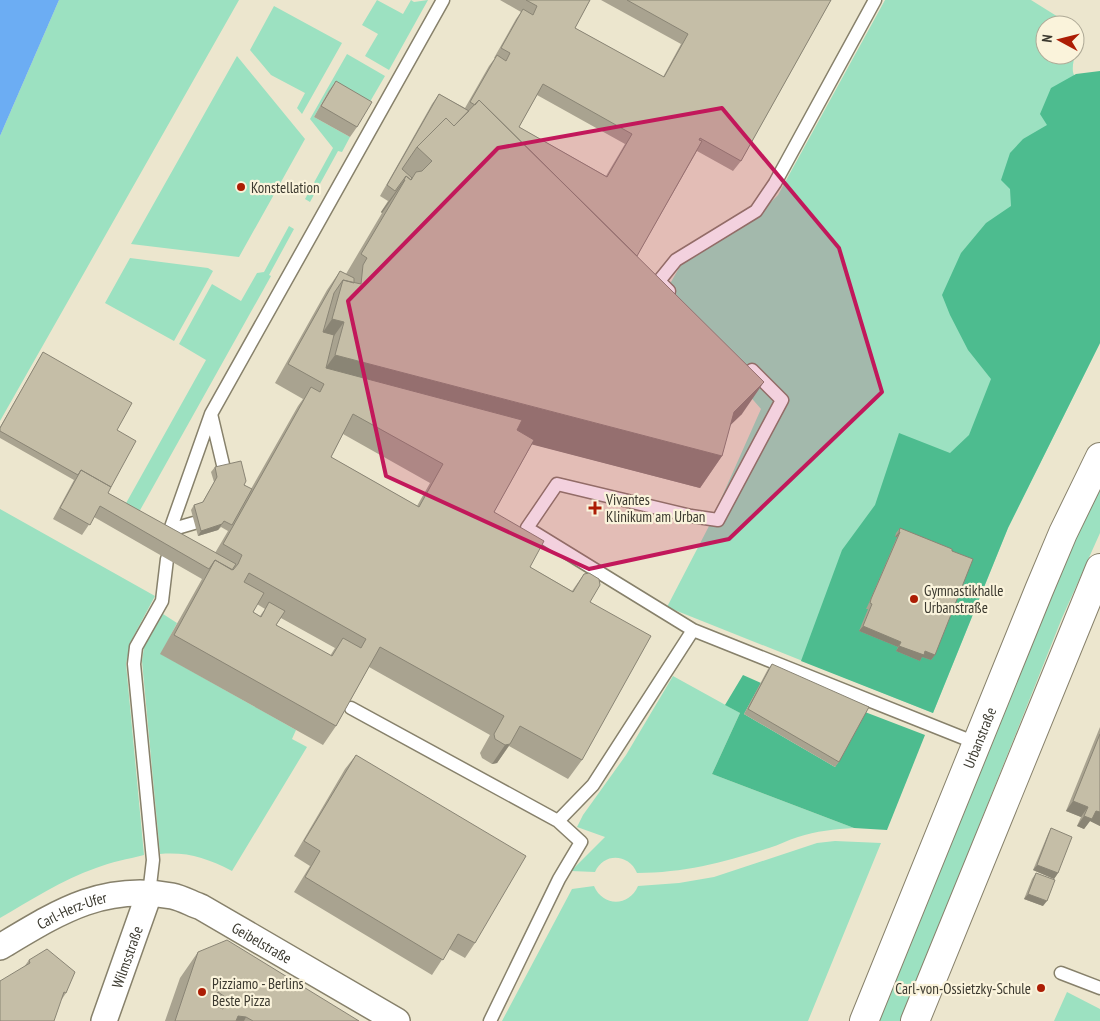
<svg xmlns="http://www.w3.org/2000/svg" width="1100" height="1021" font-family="'PT Sans Narrow',sans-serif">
  <rect width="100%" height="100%" fill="#ece6ce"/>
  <!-- green -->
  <path fill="#9ce1c1" d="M59,0H239L0,421V136Z
    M377,0L403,14L411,0L414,2L428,0L389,70L365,56L378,34L362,25Z
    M885,0H1031L1071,25H1045V55H1075V29C1084,44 1071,56 1073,72C1074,77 1080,84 1084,89L1100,343L1008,528L933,713L667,607L708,528L761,409L663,296L683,261L755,218L778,195Z
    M274,6L342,43L302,114L297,108L305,93L271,75L250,50Z
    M347,54L385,76L364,112L328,92L314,117L350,137L342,152L338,151L310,202L305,199L333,148L310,119Z
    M237,56L305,139L239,257L131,244Z
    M289,226L294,229L269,275L271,276L134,521L120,514L206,360L179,344L212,284L241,301L257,273L264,272Z
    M130,258L208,268L213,271L174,341L105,303Z
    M1100,483V533L1062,618L901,1021H877L1040,615Z
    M0,509L155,596L131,641L126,664L144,855C128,859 111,862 96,868C62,880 31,900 0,918Z
    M163,614L177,623L161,654L296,730L292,739L307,747L232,871C206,858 189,852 160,854L142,661L144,647Z
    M673,676L740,713L712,774L854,828C835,829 816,831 798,837C788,840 779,845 769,848C725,862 685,873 637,873C629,854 604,852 595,872L571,871L605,837L577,827L583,815L626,755Z
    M835,841L881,843L808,1021H502L572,889L594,886C603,907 629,907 638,886L679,883L714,877L817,843Z
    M1067,992L1100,1009V1021H1054Z"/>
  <!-- forest -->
  <path fill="#4dbc8f" d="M1100,71V343L1008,528L933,713L801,661L842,550L875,505L899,433L950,453L969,435L991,379L968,350L950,315L942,295L961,253L986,223L1011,206L1010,189L1001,180L1010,153L1023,139L1047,125L1040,114L1051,88L1076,74Z
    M743,675L761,683L744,714L835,767L865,712L925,735L887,830L854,828L712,774L740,713L725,705Z"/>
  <!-- water -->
  <path fill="#6cadf3" d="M0,0H59L0,136Z"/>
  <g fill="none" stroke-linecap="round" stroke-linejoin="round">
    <!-- lane casing -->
    <g stroke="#87816b" stroke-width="15">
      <path id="lane" d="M669,291L659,281L676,260L756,211L775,183L875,0
        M211,414L224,469
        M170,530L194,523
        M168,541L170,530L211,414L443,0
        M693,630L976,743
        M351,708L558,821L593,785L693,630L527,528L557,484L691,516L718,520L782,400L752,370
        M149,894L153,860L134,664L136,647L162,601L167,559
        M1061,973L1100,988
        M490,1021L559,879L581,842L558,821"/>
    </g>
    <!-- street casing -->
    <g stroke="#87816b" stroke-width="28">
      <g id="street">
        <path id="s1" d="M0,947C57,913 102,883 172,896C182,898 192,904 201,907L397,1021"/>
        <path id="s2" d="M104,1021L149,894"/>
      </g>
    </g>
    <!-- secondary casing -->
    <g stroke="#87816b" stroke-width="30">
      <g id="secondary">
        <path id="s3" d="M864,1021L1039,590L1063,533L1100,457"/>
        <path d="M915,1021L1100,568"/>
      </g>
    </g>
    <!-- lane -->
    <use href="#lane" stroke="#fff" stroke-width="12"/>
    <!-- street -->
    <use href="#street" stroke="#fff" stroke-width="25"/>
    <!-- secondary -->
    <use href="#secondary" stroke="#fff" stroke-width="28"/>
  </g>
  <!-- wall -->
  <path fill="#a9a390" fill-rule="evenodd" d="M500,0H590L575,28L663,77L681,44L601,0H831L741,161L733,171L697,151L637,256L742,414L730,425L722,456L700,488L532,444L494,512L530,567L572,591L584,574L590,602L582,760L568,779L509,746L497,763L492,764L482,758L480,753L490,735L369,667L336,726L323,745L160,654L202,579L94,517L82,535L53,519L74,480L0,438V427L43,352L117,430L108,493L215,553L228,531L221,527L218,530L198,536L191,510L194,505L202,503L214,482L211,472L215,467L251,489L298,406L303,399L275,383L327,290L340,271L346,274L382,213L381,212L388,201L380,196L432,104L439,94L465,108L489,66L495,58H494L516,19L521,12ZM537,95L625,144L606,176L519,127ZM343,434L430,483L417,506L331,457ZM257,604L265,609L260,616L253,612ZM281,618L335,648L330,656L276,625Z
    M336,81L357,127L350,137L314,117L328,92Z
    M900,528L935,655L931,660L922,657L920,661L896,651L898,647L859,631L868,609H866L868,605L897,537H895L896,533Z
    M772,664L839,762L835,767L744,714L768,669Z
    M1100,727V826L1090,821L1084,829L1077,826L1081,817L1066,811Z
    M356,755L475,943L465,958L449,949L432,975L294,892L310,866L294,856L345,769Z
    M1051,828L1058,873L1054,879L1033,870L1048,834Z
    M1036,873L1043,906L1024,899L1032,879Z
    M198,952L359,1021H165L180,978Z
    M29,960L66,993L62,999L24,967Z"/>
  <!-- shaded-wall -->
  <path fill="#8a8575" d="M404,180H405L382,213L381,212Z
    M332,319L344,322L321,354L310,351Z
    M335,355L722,456L700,488L321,390L324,384L317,380Z
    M764,382L742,414L711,444L734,412Z
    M222,524L218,530L198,536L201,531Z
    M899,532H900L897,537H895Z
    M863,626L901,642L898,647L859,631Z
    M899,646L925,651L935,655L931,660L922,657L920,661L896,651Z
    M510,744L497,763L492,764L505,745Z
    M1073,801L1088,807L1081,817L1066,811Z
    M1096,811L1100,812V826L1090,821L1084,829L1077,826L1084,816Z
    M1037,865L1058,873L1054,879L1033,870Z
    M1028,894L1047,901L1043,906L1024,899Z
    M238,1016L246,1017L244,1021H235Z"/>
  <!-- building -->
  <path fill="#c5bea7" stroke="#8a8575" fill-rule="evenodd" d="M526,0H590L575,28L664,77L688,34L627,0H831L741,161L700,138L699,140L702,141L637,256L479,100L475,105L470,102L497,55L506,61L510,53L501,48L523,9L533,15L537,6ZM543,84L632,134L607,177L519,127Z
    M336,81L372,102L357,127L321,106Z
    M439,94L469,111L454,126L446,118L417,147L402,169L412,178L411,180L406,176L395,191L387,185Z
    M479,100L764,382L734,412L722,456L335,355L344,322L332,319L343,280L361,284L363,265L367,258L361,254L405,180H404L406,176L411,180L416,172L422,171L432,161L417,147L446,118L454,126Z
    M340,271L354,278V283L343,280L334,293L323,332L334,335L326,368L522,420L517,430L534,440L494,512L544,541L530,567L573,592L584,574L589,573L599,579L600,585L590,602L651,636L582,760L520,726L510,744L505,745L495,739L494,734L504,716L380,647L336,726L174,635L215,560L233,570L238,564L242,555L223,544L311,387L320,392L324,384L288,364ZM353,414L443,464L419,507L331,457ZM249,573L366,639L361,648L343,638L332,656L276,625L285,611L269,602L261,617L253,612L264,593L244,582Z
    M43,352L132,403L117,430L136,441L111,487L81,470L78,475L0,431V428Z
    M241,461L246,481L244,485L252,489L232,525L224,521L222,524L201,531L194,505L203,502L217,477L215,467Z
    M81,470L111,487L108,493L236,564L232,570L215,560L209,569L100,506L90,525L60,508Z
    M900,528L952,549V551L973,559L935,655L925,651L924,655L899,646L901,642L863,626L872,604L870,603L871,599L900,532H899Z
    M772,664L869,707L839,762L748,709Z
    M1100,734V812L1096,811L1092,819L1084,816L1088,807L1073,801Z
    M356,755L526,856L475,943L458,934L443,960L305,877L320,851L304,841Z
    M1051,828L1072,837L1058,873L1037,865Z
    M1036,873L1055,880L1047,901L1028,894Z
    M227,940L359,1021H253L246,1017L238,1016L236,1021H175L198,952ZM218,992L228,999L223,1009L216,1006L214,1001Z
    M47,949L75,972L66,993L64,992L54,1021H0V981L30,963L29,960Z"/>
  <!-- marked area -->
  <path fill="#c2185b" fill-opacity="0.2" stroke="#c2185b" stroke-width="4" stroke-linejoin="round" d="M722,108L839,248L882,392L729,539L589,569L386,476L348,301L498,148Z"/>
  <!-- markers -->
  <g fill="#ac1d04" stroke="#faf3db" stroke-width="2">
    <circle cx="241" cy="187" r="5"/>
    <path d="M592.5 500.5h5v5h5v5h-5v5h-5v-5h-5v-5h5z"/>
    <circle cx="914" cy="599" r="5"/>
    <circle cx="1041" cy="988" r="5"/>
    <circle cx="202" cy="992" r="5"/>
  </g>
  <g text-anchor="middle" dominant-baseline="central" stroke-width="4.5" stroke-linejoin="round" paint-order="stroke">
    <!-- poi labels -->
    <g font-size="15" fill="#3b392f" stroke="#faf3db" text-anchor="start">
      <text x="251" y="187">Konstellation</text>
      <text x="606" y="499">Vivantes<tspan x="606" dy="17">Klinikum am Urban</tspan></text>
      <text x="924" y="590">Gymnastikhalle<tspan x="924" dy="17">Urbanstraße</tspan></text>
      <text x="212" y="983">Pizziamo - Berlins<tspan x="212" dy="17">Beste Pizza</tspan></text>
      <text x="1031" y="988" text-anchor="end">Carl-von-Ossietzky-Schule</text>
    </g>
    <!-- street labels -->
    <g font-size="15" fill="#3b392f" stroke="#faf3db">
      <text stroke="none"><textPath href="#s3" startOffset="306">Urbanstraße</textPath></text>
      <text stroke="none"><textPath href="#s1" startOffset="81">Carl-Herz-Ufer</textPath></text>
      <text stroke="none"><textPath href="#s1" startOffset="286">Geibelstraße</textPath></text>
      <text stroke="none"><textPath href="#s2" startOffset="68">Wilmsstraße</textPath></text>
    </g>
  </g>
  <!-- north arrow -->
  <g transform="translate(1060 40) rotate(277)"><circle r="24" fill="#faf3db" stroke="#aea996"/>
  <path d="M0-4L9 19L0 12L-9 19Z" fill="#ac1d04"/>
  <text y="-8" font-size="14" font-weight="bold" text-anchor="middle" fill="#3b392f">N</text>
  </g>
</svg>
